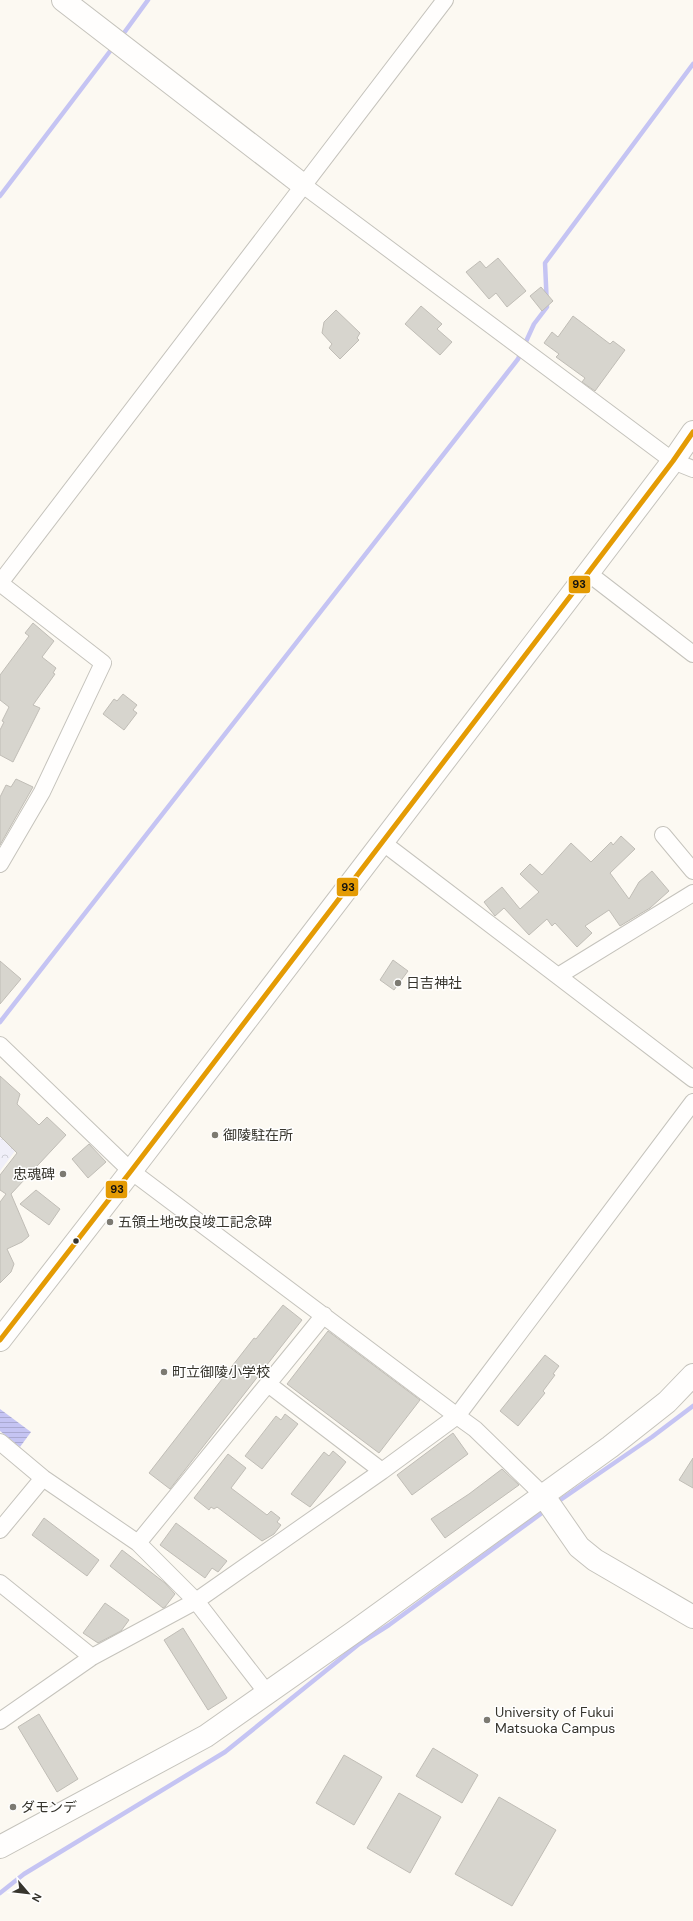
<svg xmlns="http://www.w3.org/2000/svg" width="693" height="1921" font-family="'DM Sans','Noto Sans JP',sans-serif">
  <defs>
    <pattern id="park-crowns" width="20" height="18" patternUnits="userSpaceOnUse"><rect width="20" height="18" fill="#f0eff9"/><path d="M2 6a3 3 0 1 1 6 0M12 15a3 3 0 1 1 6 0" fill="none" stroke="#ceced6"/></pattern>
    <pattern id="water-rules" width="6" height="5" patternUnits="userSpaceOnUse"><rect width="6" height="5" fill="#c5c4f3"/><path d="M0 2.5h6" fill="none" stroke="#aaa9d1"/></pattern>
  </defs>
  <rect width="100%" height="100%" fill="#fcf9f2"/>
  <!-- park -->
  <path fill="url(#park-crowns)" d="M0,1137L15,1151L0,1171Z"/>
  <!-- water -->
  <path fill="url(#water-rules)" d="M0,1409L31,1432L20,1447L0,1431Z"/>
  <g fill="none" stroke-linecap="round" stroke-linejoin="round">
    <!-- stream -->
    <path stroke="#c5c4f3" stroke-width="4.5" d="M121,37L148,0
      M0,196L114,46
      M0,1022L518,359L534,324L547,307L545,263L693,64
      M556,1503L652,1437L693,1406
      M0,1893L24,1874L225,1752L359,1644L389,1625L546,1510"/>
  </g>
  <!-- building -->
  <path fill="#d7d5ce" stroke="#c0bdb6" d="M498,258L526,291L507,307L496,293L489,299L466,272L480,261L486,268Z
    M541,287L553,301L542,311L530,296Z
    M421,306L442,324L437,329L452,342L440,355L405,324Z
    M336,310L360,333L357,338L359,340L340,359L329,348L332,344L322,333L324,322Z
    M573,316L610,344L613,341L625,350L595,391L582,382L585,378L556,357L559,354L544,343L552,332L558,337Z
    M33,623L54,641L42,657L56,668L53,673L55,674L33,705L40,708L13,762L0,755V730L4,722L2,721L9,707L0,700V675L29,636L25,633Z
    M123,694L137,705L133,710L137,713L124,730L103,714L114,699L117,701Z
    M16,779L33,787L0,845V797L6,785L11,787Z
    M621,836L635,849L610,873L629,899L639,882L652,871L669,891L650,908L620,926L609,910L585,926L592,933L577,947L555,923L552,926L547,919L529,935L504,908L495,916L484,902L502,887L520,909L539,892L520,874L530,864L542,875L571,843L591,862L611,842L613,845Z
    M393,960L408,971L394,990L380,980Z
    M0,961L21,979L0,1004Z
    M0,1076L20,1094L17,1104L39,1125L47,1117L66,1135L11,1194L29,1236L22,1242L7,1249L14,1264L11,1272L0,1283V1202L6,1194L0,1190V1175L17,1153L0,1136Z
    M89,1144L106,1162L88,1178L72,1159Z
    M36,1190L60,1209L49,1225L20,1204Z
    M283,1305L302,1320L170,1489L149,1473L254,1338L256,1339Z
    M328,1331L420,1400L379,1453L287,1384Z
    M545,1355L559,1366L553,1374L555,1375L543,1391L545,1393L518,1426L500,1411Z
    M285,1414L298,1424L262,1469L245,1456L276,1416L281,1420Z
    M453,1433L468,1454L412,1495L397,1475Z
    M333,1451L346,1462L310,1507L291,1494L324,1452L329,1456Z
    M228,1454L246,1468L231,1488L267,1515L271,1511L280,1518L277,1522L281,1525L274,1534L262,1541L217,1507L214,1509L211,1507L209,1510L194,1498Z
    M693,1458V1488L679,1480Z
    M502,1469L519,1485L445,1538L431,1519L469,1494Z
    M44,1518L99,1560L87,1576L32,1535Z
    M176,1523L227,1561L218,1572L212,1568L205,1578L160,1545Z
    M122,1550L165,1583L175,1594L165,1607L163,1608L110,1566Z
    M105,1603L129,1620L121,1631L98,1643L83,1633Z
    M183,1628L227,1698L208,1710L164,1640Z
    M39,1714L78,1779L57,1792L18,1727Z
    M433,1748L478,1775L462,1803L416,1776Z
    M344,1755L382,1777L354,1825L316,1803Z
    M399,1793L441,1817L410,1873L367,1848Z
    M499,1797L556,1830L512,1906L455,1874Z"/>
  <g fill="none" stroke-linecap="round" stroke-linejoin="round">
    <!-- street casing -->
    <g stroke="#c5c3bc" stroke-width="18">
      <path id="street" d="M303,185L673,461L693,469
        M588,573L693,654
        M0,583L445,0
        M663,835L693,871
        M382,842L693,1079
        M0,864L42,792L103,663L0,583
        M558,976L693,893
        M0,1045L131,1171L457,1416L475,1429L543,1495
        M268,1384L382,1471
        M0,1442L43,1478L138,1543L196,1601L267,1693
        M0,1530L43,1478
        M138,1543L324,1315
        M0,1583L92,1657
        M0,1721L92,1657L196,1601L382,1471L457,1416L693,1102"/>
    </g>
    <!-- secondary casing -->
    <g stroke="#c5c3bc" stroke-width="24">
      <path id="secondary" d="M63,0L303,185
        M0,1340L131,1171L588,573L673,461L693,432
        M543,1495L579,1547L595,1560L693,1617
        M0,1847L206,1736L354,1632L610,1447L667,1402L693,1375"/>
    </g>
    <!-- street -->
    <use href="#street" stroke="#fffefd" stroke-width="16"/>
    <!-- secondary -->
    <use href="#secondary" stroke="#fffefd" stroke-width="22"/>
    <!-- bus-1 casing -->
    <g stroke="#fff" stroke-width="8">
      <path id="bus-1" d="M0,1340L131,1171L588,573L673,461L693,432"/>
    </g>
    <!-- bus-1 -->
    <use href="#bus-1" stroke="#e49b04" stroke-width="5"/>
  </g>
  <!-- markers -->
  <g fill="#7c7a72" stroke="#fff" stroke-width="1.5">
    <circle cx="398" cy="983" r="4"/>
    <circle cx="215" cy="1135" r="4"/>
    <circle cx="63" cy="1174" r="4"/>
    <circle cx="110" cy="1222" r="4"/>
    <circle cx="164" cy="1372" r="4"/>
    <circle cx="487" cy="1720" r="4"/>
    <circle cx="13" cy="1807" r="4"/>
  </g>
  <circle fill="#37352d" stroke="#fff" stroke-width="1.5" cx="76" cy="1241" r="3.5"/>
  <g text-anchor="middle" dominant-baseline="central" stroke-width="3" stroke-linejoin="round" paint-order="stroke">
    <!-- poi labels -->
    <g font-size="14" fill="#37352d" stroke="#fff" text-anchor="start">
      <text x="406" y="983">日吉神社</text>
      <text x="223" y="1135">御陵駐在所</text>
      <text x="55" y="1174" text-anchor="end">忠魂碑</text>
      <text x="118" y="1222">五領土地改良竣工記念碑</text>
      <text x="172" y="1372">町立御陵小学校</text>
      <text x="495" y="1712">University of Fukui<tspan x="495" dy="16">Matsuoka Campus</tspan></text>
      <text x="21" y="1807">ダモンデ</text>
    </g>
  </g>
  <g stroke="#fff" stroke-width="1.5">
    <rect x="568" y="575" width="23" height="19" rx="4" fill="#e49b04"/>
    <rect x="336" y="877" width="23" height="20" rx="4" fill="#e49b04"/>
    <rect x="105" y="1180" width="23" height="19" rx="4" fill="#e49b04"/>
  </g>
  <g font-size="11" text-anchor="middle" font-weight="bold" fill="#111">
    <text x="579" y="588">93</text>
    <text x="348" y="891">93</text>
    <text x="117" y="1193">93</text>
  </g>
  <!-- north arrow -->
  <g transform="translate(28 1893) rotate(118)" stroke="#ffffff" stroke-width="3" paint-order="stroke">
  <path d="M0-3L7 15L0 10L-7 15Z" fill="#37352d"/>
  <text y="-6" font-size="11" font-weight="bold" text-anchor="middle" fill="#37352d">N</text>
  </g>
</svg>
